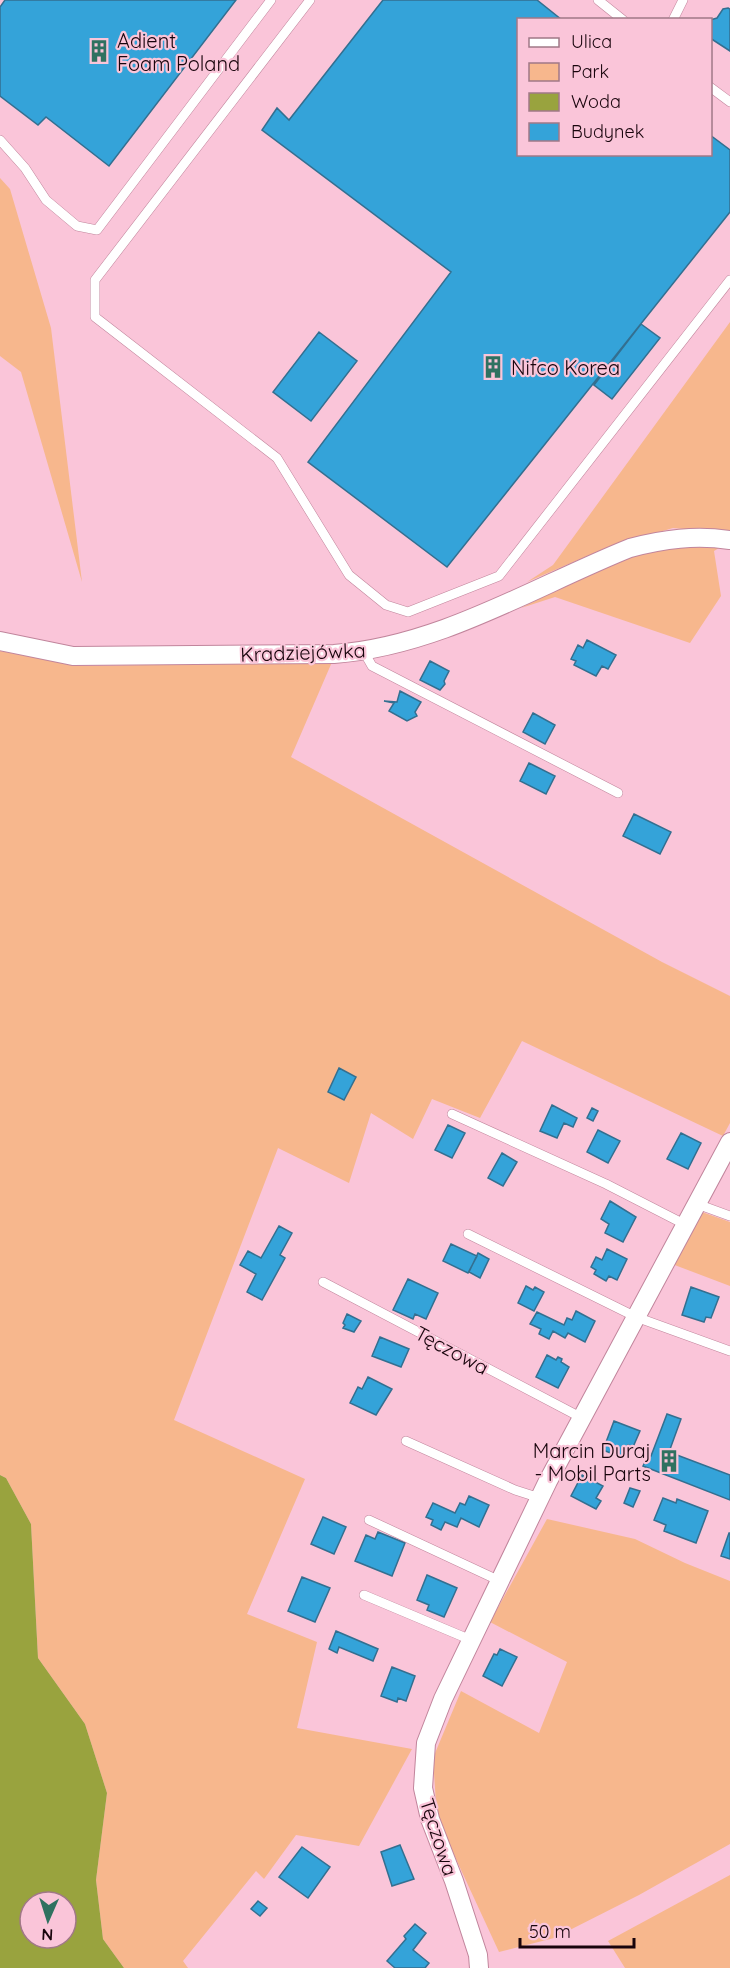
<svg xmlns="http://www.w3.org/2000/svg" width="730" height="1968" font-family="Quicksand,sans-serif">
  <rect width="100%" height="100%" fill="#fac5d9"/>
  <!-- green -->
  <path fill="#f7b78d" d="M0,178L10,189L51,328L82,582L21,372L0,356Z
    M730,322V533L673,528L608,547L527,582L553,565Z
    M672,544L724,545L714,551L721,596L690,643L555,597L521,608L613,561Z
    M0,651L81,666L332,662L291,757L662,962L730,996V1123L723,1136L522,1041L480,1118L432,1099L413,1139L371,1113L349,1183L278,1148L174,1420L305,1479L247,1614L317,1642L297,1728L412,1749L359,1846L296,1835L264,1879L256,1871L183,1961L188,1968H124L103,1939L96,1880L107,1793L85,1724L38,1658L31,1524L6,1478L0,1475Z
    M702,1212L730,1222V1286L672,1264Z
    M547,1519L635,1539L685,1563L730,1581V1844L639,1895L554,1938L499,1952L437,1818L433,1758L461,1691L539,1733L567,1662L490,1622Z
    M730,1875V1968H625L608,1941Z"/>
  <!-- water -->
  <path fill="#99a33e" fill-rule="evenodd" d="M0,1475L6,1478L31,1524L38,1658L85,1724L107,1793L96,1880L103,1939L124,1968H0ZM30,1902H66V1938H30Z"/>
  <!-- building -->
  <path fill="#34a3d9" stroke="#336f90" stroke-width="1.5" d="M5,0H236L109,166L46,117L38,125L0,96V7Z
    M383,0H537L562,20H518V154H710V135L730,150V212L447,567L308,462L451,272L262,130L277,108L289,120Z
    M728,8L730,9V51L710,38V20L717,18L723,9Z
    M641,324L660,338L612,399L594,385Z
    M319,332L357,361L311,421L273,392Z
    M587,640L616,655L608,669L602,666L596,676L574,665L576,661L571,659L578,645L583,648Z
    M430,661L449,671L444,681L445,684L440,690L420,680Z
    M400,691L421,702L415,712L417,716L407,721L389,711L394,703L384,701L397,702Z
    M533,713L555,725L545,744L523,732Z
    M529,763L555,776L546,794L520,781Z
    M634,814L671,832L660,854L623,836Z
    M339,1068L356,1077L344,1100L328,1092Z
    M552,1105L577,1118L573,1127L564,1123L557,1138L540,1131Z
    M592,1108L598,1111L593,1121L587,1118Z
    M448,1125L465,1133L452,1158L435,1150Z
    M598,1130L620,1141L608,1163L587,1152Z
    M681,1133L701,1143L688,1169L667,1159Z
    M502,1153L517,1162L503,1186L488,1178Z
    M610,1201L636,1217L623,1242L605,1233L609,1224L601,1219Z
    M279,1226L292,1233L280,1255L285,1258L262,1300L247,1292L256,1274L240,1265L248,1251L261,1258Z
    M451,1244L477,1256L468,1273L443,1261Z
    M607,1249L627,1259L617,1280L609,1276L606,1281L594,1274L596,1270L591,1267L596,1257L602,1260Z
    M478,1253L489,1259L480,1278L469,1272Z
    M408,1279L438,1293L426,1319L415,1314L413,1319L393,1310Z
    M526,1286L533,1290L535,1287L544,1292L534,1311L518,1303Z
    M691,1287L719,1297L711,1318L706,1317L704,1322L682,1315Z
    M576,1311L595,1321L585,1342L568,1333L565,1338L553,1331L549,1339L539,1334L541,1329L530,1324L537,1312L564,1325L567,1318L572,1320Z
    M347,1314L361,1321L354,1332L343,1328L345,1325L343,1323Z
    M380,1337L409,1349L401,1367L372,1356Z
    M547,1355L556,1360L558,1357L562,1359L561,1362L569,1367L558,1388L536,1377Z
    M368,1377L392,1389L376,1415L350,1403L358,1387L362,1389Z
    M667,1414L681,1419L669,1452L730,1475V1500L643,1466L648,1455L651,1456Z
    M614,1421L640,1431L633,1447L628,1445L623,1458L603,1450Z
    M582,1475L603,1486L596,1498L601,1501L596,1509L571,1496Z
    M630,1488L640,1491L633,1507L624,1503Z
    M469,1496L489,1505L479,1527L461,1518L457,1527L445,1522L441,1530L431,1525L433,1520L426,1517L433,1503L455,1513L460,1503L465,1505Z
    M663,1498L676,1503L677,1499L708,1511L696,1543L664,1531L666,1525L654,1520Z
    M323,1517L346,1527L334,1554L311,1544Z
    M378,1532L405,1543L392,1576L355,1561L366,1535L375,1539Z
    M729,1533H730V1559L721,1556Z
    M427,1575L457,1588L444,1617L427,1610L429,1605L417,1600Z
    M302,1577L330,1588L315,1622L288,1611Z
    M336,1631L378,1649L373,1661L339,1647L337,1653L329,1649Z
    M500,1649L517,1657L502,1686L483,1676L494,1654L497,1655Z
    M392,1667L415,1676L406,1701L398,1698L397,1702L381,1696Z
    M400,1845L414,1879L392,1886L381,1852Z
    M302,1847L330,1867L308,1898L279,1877Z
    M258,1901L267,1908L260,1916L251,1909Z
    M415,1924L426,1933L413,1950L429,1963L425,1968H395L387,1961L406,1939L404,1936Z"/>
  <g fill="none" stroke-linecap="round" stroke-linejoin="round">
    <!-- service casing -->
    <g stroke="#c1859c" stroke-width="10">
      <path id="service" d="M310,0L95,280V317L277,458L349,575L386,605L408,612L499,576L730,280
        M598,0L623,20
        M673,20L683,0
        M710,87L730,102
        M0,140L25,168L46,200L77,226L97,230L271,0
        M364,652L372,666L618,793
        M452,1114L606,1184L686,1225
        M697,1204L730,1216
        M468,1234L636,1317L730,1351
        M323,1282L582,1418
        M406,1441L515,1490L540,1498
        M369,1520L500,1581
        M364,1595L471,1640"/>
    </g>
    <!-- minor casing -->
    <g stroke="#c1859c" stroke-width="20">
      <path id="minor" d="M0,641L73,656L334,654C440,646 533,587 630,548C664,539 695,535 730,540
        M479,1968L478,1955L454,1881L430,1819L423,1788L426,1743L443,1699L548,1481L730,1142"/>
    </g>
    <!-- service -->
    <use href="#service" stroke="#fff" stroke-width="9"/>
    <!-- minor -->
    <use href="#minor" stroke="#fff" stroke-width="18"/>
  </g>
  <!-- icons -->
  <defs>
    <g id="building-bare" transform="scale(1.8)"><path d="M-4-6H4V6H1V3H-1V6H-4ZM-2.5-4.3h1.7v1.8h-1.7ZM.8-4.3h1.7v1.8H.8ZM-2.5-1h1.7V.8h-1.7ZM.8-1h1.7V.8H.8Z" fill="#2f7160" stroke="#fac5d9" stroke-width="2.5" paint-order="stroke"/></g>
  </defs>
  <g fill-rule="evenodd">
    <use href="#building-bare" x="99" y="51"/>
    <use href="#building-bare" x="493" y="367"/>
    <use href="#building-bare" x="669" y="1461"/>
  </g>
  <g text-anchor="middle" dominant-baseline="central" stroke-width="4.5" stroke-linejoin="round" paint-order="stroke">
    <!-- poi labels -->
    <g font-size="20" fill="#18040c" stroke="#fac5d9" text-anchor="start">
      <text x="117" y="40">Adient<tspan x="117" dy="23">Foam Poland</tspan></text>
      <text x="511" y="367">Nifco Korea</text>
      <text x="651" y="1450" text-anchor="end">Marcin Duraj<tspan x="651" dy="23">- Mobil Parts</tspan></text>
    </g>
    <!-- street labels -->
    <g font-size="20" fill="#18040c" stroke="#fac5d9">
      <text transform="translate(303 652) rotate(-2)">Kradziejówka</text>
      <text transform="translate(452 1350) rotate(28)">Tęczowa</text>
      <text transform="translate(439 1837) rotate(72)">Tęczowa</text>
    </g>
  </g>
  <!-- legend -->
  <rect x="517" y="18" width="195" height="138" fill="#fac5d9" stroke="#a07887" stroke-width="1.5"/>
  <rect x="529" y="38" width="30" height="9" fill="#ffffff" stroke="#a07887" stroke-width="1.5"/>
  <text x="571" y="48" font-size="18" fill="#18040c">Ulica</text>
  <rect x="529" y="63" width="30" height="18" fill="#f7b78d" stroke="#a07887" stroke-width="1.5"/>
  <text x="571" y="78" font-size="18" fill="#18040c">Park</text>
  <rect x="529" y="93" width="30" height="18" fill="#99a33e" stroke="#a07887" stroke-width="1.5"/>
  <text x="571" y="108" font-size="18" fill="#18040c">Woda</text>
  <rect x="529" y="123" width="30" height="18" fill="#34a3d9" stroke="#a07887" stroke-width="1.5"/>
  <text x="571" y="138" font-size="18" fill="#18040c">Budynek</text>
  <!-- north arrow -->
  <g transform="translate(48 1920) rotate(183)"><circle r="28" fill="#fac5d9" stroke="#a07887" stroke-width="1.5"/>
  <path d="M0-4.5L10 22L0 15L-10 22Z" fill="#2f7160"/>
  <text y="-9" font-size="16" font-weight="bold" text-anchor="middle" fill="#18040c">N</text>
  </g>
  <!-- scale -->
  <path d="M520 1938v9h114v-9" fill="none" stroke="#18040c" stroke-width="3"/>
  <text x="529" y="1938" font-size="18" fill="#18040c" stroke="#fac5d9" stroke-width="4.5" paint-order="stroke">50 m</text>
</svg>
